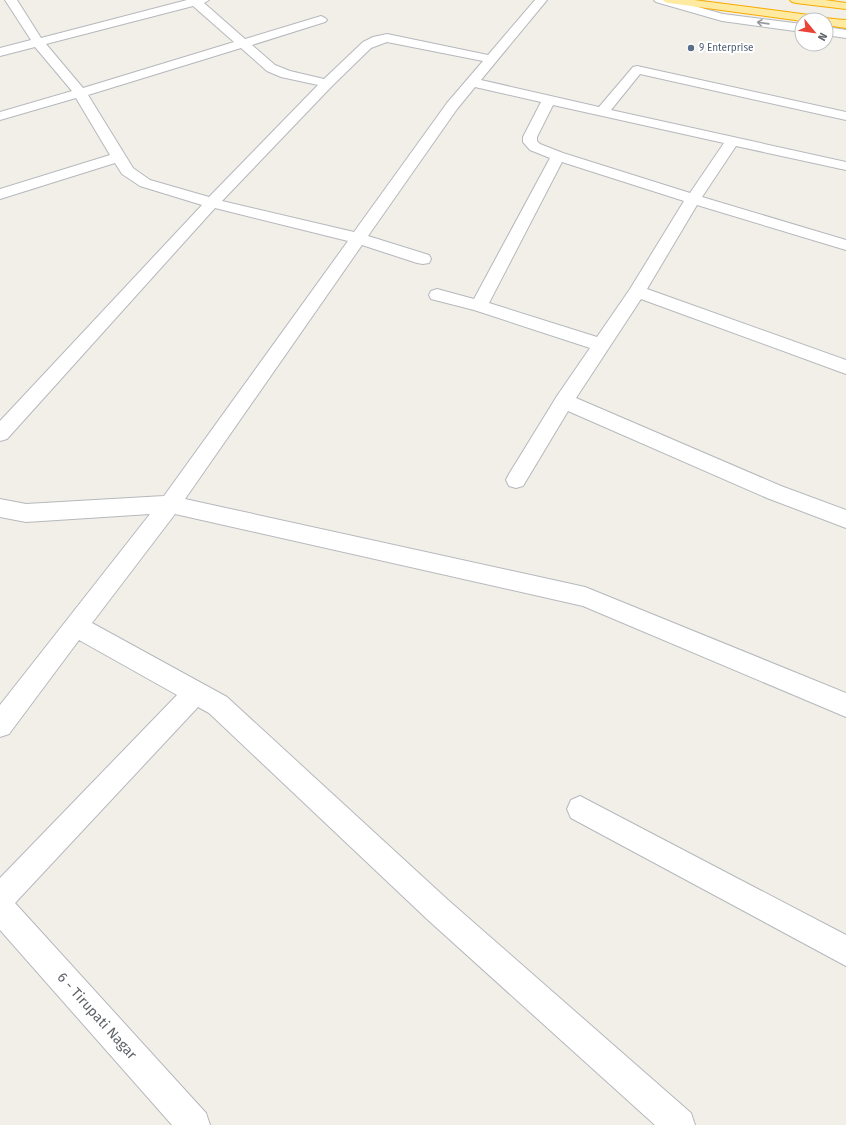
<svg xmlns="http://www.w3.org/2000/svg" width="846" height="1125" font-family="'Fira Sans',sans-serif">
  <rect width="100%" height="100%" fill="#f1efe8"/>
  <g fill="none" stroke-linecap="round" stroke-linejoin="round">
    <!-- minor casing -->
    <g stroke="#b5b8bc" stroke-width="2">
      <path id="minor" d="M5,0H17L41,38L187,0H209L204,3L245,39L321,16L325,18L327,20L325,22L252,45L275,65L290,71L324,79L363,42L373,37L387,34L488,55L535,0H547L481,80L599,107L633,67L637,66L846,112V120L640,74L611,110L846,162V170L736,146L702,197L846,240V250L697,205L647,289L846,360V374L641,299L576,398L781,486L846,510V528L767,498L568,411L523,486L516,488L509,486L506,480L509,474L557,396L590,348L474,310L431,299L429,295L431,291L437,289L474,299L550,158L530,150L523,142V137L541,102L475,87L457,109L368,236L429,255L431,259L429,263L423,264L417,263L362,245L185,499L585,587L846,693V717L583,606L175,514L92,623L227,697L448,900L691,1113L695,1125H655L428,920L209,713L198,707L15,903L206,1113L210,1125H172L0,930V878L177,695L79,640L9,734L0,737V705L150,514L26,522L0,517V499L26,504L164,496L348,241L215,208L7,439L0,441V421L202,205L140,186L122,174L115,163L0,199V189L110,155L76,98L0,120V112L72,91L35,47L0,56V48L31,40ZM193,6L234,42L83,88L46,44ZM387,42L483,61L447,103L354,232L222,201L332,86L371,48ZM241,48L267,71L281,77L318,85L209,197L150,180L133,168L88,95ZM553,105L724,143L690,193L563,153L540,144L537,141V137ZM562,162L684,201L630,289L597,337L489,303Z
        M580,796L846,935V966L571,818L567,809L571,800Z"/>
    </g>
    <!-- tertiary casing -->
    <g stroke="#b5b8bc" stroke-width="2">
      <path id="tertiary" d="M654,0H673L723,14L802,24V32L722,21L656,2Z
        M826,27L846,30V38L826,35Z"/>
    </g>
    <!-- trunk casing -->
    <g stroke="#f9ab00" stroke-width="2">
      <path id="trunk" d="M663,0H694L817,16C826,19 836,19 846,20V28L826,25V20H802V21L669,3L665,2Z
        M790,0H825L846,3V9L796,3L792,2Z"/>
    </g>
    <!-- minor -->
    <use href="#minor" fill="#fff" fill-rule="evenodd"/>
    <!-- tertiary -->
    <use href="#tertiary" fill="#fff" fill-rule="evenodd"/>
    <!-- trunk -->
    <use href="#trunk" fill="#feeaa1" fill-rule="evenodd"/>
  </g>
  <!-- one-way arrows -->
  <defs><path id="oneway-shaft" d="M-6 0H5M1.5-3L5.5 0L1.5 3" fill="none" stroke-width="1.6" stroke-linecap="round" stroke-linejoin="round"/></defs>
  <use stroke="#979a9d" href="#oneway-shaft" transform="translate(763 23) rotate(-172)"/>
  <!-- markers -->
  <circle fill="#5c6f8a" stroke="#fff" stroke-width="1.5" cx="691" cy="48" r="4"/>
  <g text-anchor="middle" dominant-baseline="central" stroke-width="4" stroke-linejoin="round" paint-order="stroke">
    <!-- far-service labels -->
    <g font-size="10" fill="#4e5e75" stroke="#fff" text-anchor="start">
      <text x="699" y="48">9 Enterprise</text>
    </g>
    <!-- near-street labels -->
    <g font-size="14" fill="#5f6368" stroke="#fff">
      <text transform="translate(97 1016) rotate(48)">6 - Tirupati Nagar</text>
    </g>
  </g>
  <!-- north arrow -->
  <g transform="translate(814 32) rotate(119)"><circle r="19" fill="#ffffff" stroke="#bfc1c3"/>
  <path d="M0-3L7 15L0 10L-7 15Z" fill="#ea4335"/>
  <text y="-6" font-size="11" font-weight="bold" text-anchor="middle" fill="#5f6368">N</text>
  </g>
</svg>
